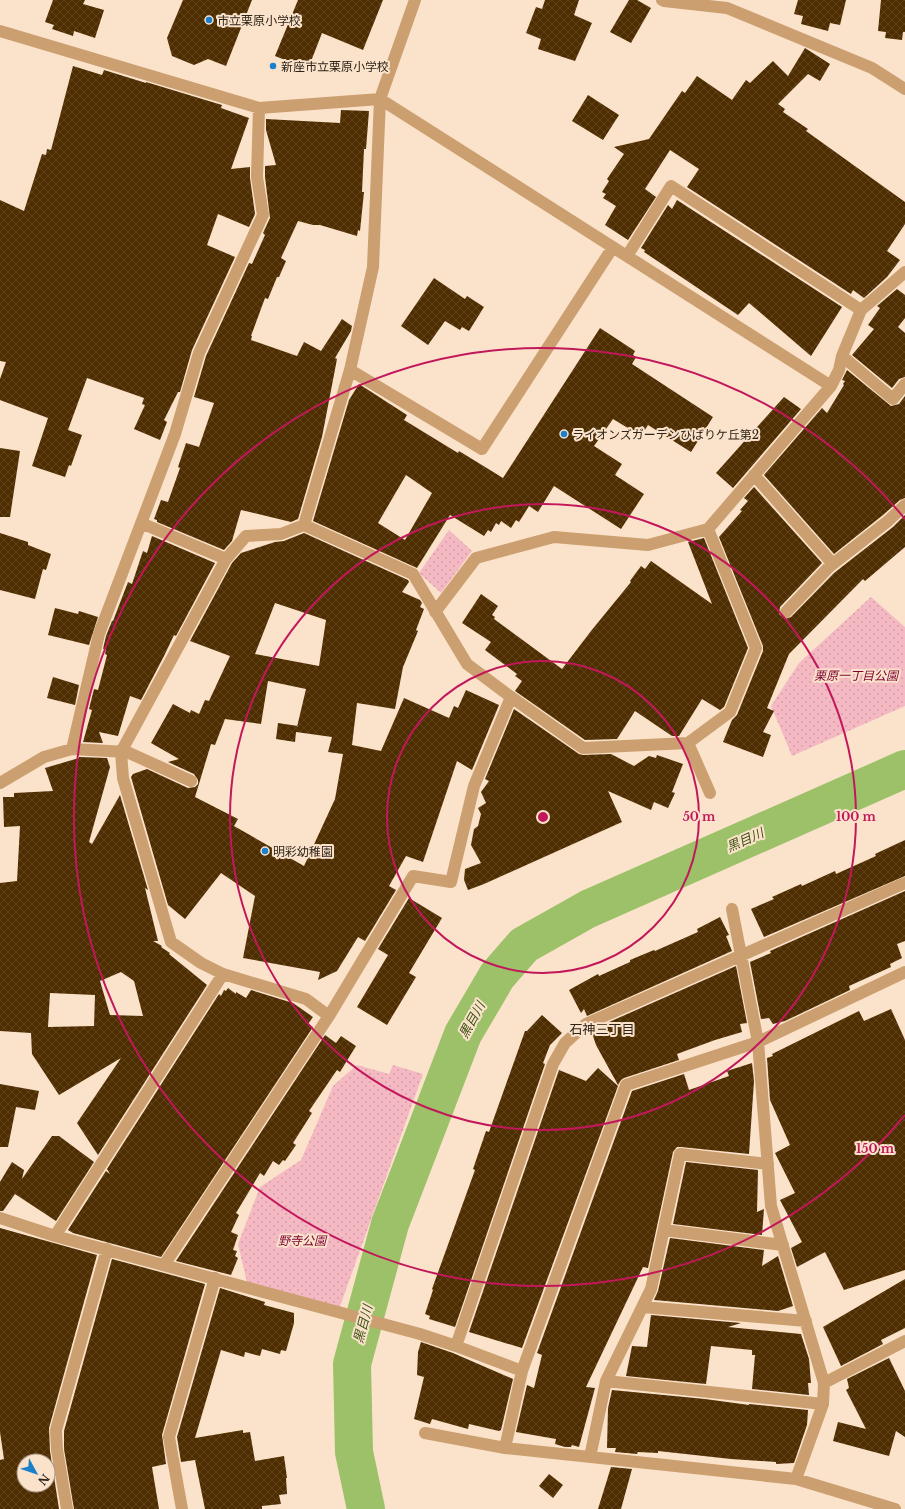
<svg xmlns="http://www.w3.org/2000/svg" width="905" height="1509" font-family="'Libre Baskerville','Noto Sans JP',serif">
  <defs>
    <pattern id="park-dots" width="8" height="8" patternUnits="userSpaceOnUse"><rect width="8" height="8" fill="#f4b9c3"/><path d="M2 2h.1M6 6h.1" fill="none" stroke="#d29fa7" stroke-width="1.8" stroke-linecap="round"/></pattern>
    <pattern id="building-cross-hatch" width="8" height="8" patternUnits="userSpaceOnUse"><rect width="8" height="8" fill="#4e2d00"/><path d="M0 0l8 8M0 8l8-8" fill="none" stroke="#5f431c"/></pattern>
  </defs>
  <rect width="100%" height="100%" fill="#fbe3cb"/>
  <!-- park -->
  <path fill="url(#park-dots)" d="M449,530L472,551L441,593L419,573Z
    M871,597L905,627V706L792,756L771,706L799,663Z
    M357,1065L389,1074L393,1065L423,1074L338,1312L248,1287L238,1244L260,1187L301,1160L333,1086Z"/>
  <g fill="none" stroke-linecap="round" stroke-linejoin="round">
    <!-- river -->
    <path stroke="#9dc169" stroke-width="38" d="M366,1509L354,1452L352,1364L390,1224L463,1034L497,976L524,945L588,909L905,769"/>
  </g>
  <!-- building -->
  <path fill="url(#building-cross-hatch)" fill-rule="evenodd" d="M53,0H85L83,4L104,10L95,38L74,31L73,36L52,29L54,25L45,22Z
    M183,0H252L226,66L208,59L194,65L172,56L167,38Z
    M298,0H383L363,50L322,33L308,69L275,56Z
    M545,0H579L574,15L592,23L575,61L538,49L541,39L526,33L536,7L542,9Z
    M629,0H637L651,8L631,43L610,32Z
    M798,0H846L840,25L830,23L828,31L801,24L803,16L794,14Z
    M881,0H905V32H903L902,40L885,38L886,32L878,31Z
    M805,48L830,64L820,81L808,74L778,104L785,109L783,112L808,129L806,131L905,202V224L887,251L900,260L887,277L864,298L853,290L851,294L687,187L699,169L670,150L645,189L656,197L628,240L605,225L616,206L603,198L606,194L602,192L609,181L607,179L624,154L614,147L649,139L682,91L685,93L697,76L732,100L746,80L750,83L773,61L788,76Z
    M73,66L102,75L104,70L146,83V82L222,105L221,108L249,118L231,169L250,167V178L255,214L249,227L218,214L207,245L235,257L192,350L180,392H178L164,420L167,422L160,440L134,429L145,405L142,404L144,398L87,378L68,430L82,435L71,466L69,465L65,477L32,466L48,418L0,400V379L6,362L0,361V200L24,211L42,154L46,155L47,149L51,150Z
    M588,95L619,115L603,140L572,121Z
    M341,110L369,111L366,149H364L362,192H364L360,231L358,230L357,236L320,225H313L298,221L281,258L286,261L279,277H277L268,299L265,298L251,336H252L251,340L297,356L304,342L321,351L342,319L352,326L351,331L335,358L337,359L322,437L298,519L291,522L241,510L232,541L224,550L157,522V520L154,519L161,500L168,502L180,468L178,467L186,443L199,447L214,403L194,397L206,356L249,263L252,264L265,235L263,233L270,218L265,177V166L276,165L266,130V119L340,123Z
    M677,200L842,307L811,356L749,303L738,315L644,252L645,250L641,248L668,205L672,209Z
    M434,278L465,299L467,296L484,307L469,331L462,327L460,330L445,321L428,345L401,326Z
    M897,289L905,295V318L898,327L905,333V377L899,379L892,388L852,355L874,329L868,325L880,308L877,306Z
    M600,328L635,351L633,355L636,357L632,364L713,417L691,452L648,425L641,436L613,419L594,446L622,464L615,475L644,494L621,529L554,486L538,512L529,506L519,522L516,520L511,528L501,521L499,525L496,523L491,532L488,530L484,536L450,515L417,568L313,521L349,400L359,384L407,415L404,420L458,453L459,451L503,478ZM406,475L432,493L405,540L378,523Z
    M847,370L891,406L899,404L905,396V498L900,500L883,515L834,554L764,475L822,408L827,413L844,385L843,384L845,381L842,380Z
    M784,397L801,409L733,488L716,473Z
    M0,448L20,451L10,517H0Z
    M754,487L822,563L780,607L779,614L785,619L791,617L834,573L893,527L905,515V547L865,581L863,579L789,654L767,708L774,711L763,732L771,735L763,757L723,742L732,720L737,715L763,651V646L719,537L742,511L740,510L748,501L744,498Z
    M0,533L28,542V545L51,554L46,570L43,569L35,599L0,590Z
    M304,533L408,580L409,582L402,592L420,600L422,603L420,607L424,609L416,630L418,631L403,667L395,709L357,703L352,745L381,751L404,698L449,718L454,706L458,708L466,690L499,705L472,770L457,761L423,862L406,856L389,886L396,890L365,941L358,937L337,971L318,980L320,972L243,958L255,896L221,873L185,919L168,905L131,777L133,774L147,769L188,788L195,787L198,784V780L194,774L168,762L179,759L151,743L173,704L190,713L191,710L199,714L205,700L209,701L230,656L190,641L232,563L241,553L275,542L284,541ZM275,603L326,620L319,666L255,654ZM268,681L306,689L297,727L298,726L278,723L276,739L295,742L296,732L332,737L328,752L343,754L335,799L304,866L234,826L238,819L195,797L211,744L215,745L225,719L261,724Z
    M152,536L215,563L176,636L174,635L164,656L141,700L130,696L118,736L99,732L103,743L83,742L92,710L89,709L94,689L98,690L107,655L105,654L106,649H103L106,636L112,621H113L128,582L132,584L143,551L147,553Z
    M704,538L748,648L724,707L720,710L702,699L679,736H672L635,711L617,739L585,740L515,691L522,681L515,676L517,674L485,650L491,642L462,623L481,594L498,606L492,615L495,617L494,619L562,669L591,631L631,582L630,581L641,566L645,569L651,561L712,604L688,542Z
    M55,608L78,614L79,611L98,617L89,645L48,635Z
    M53,677L79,685L75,705L47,698Z
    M514,709L579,754L583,755L611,754L634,766L649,756L656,758L657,755L683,764L672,792L675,793L668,808L654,802L651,810L608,791L622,822L484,884L468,890L464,880L465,869L481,863L471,845L474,829L478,826L481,814L478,808L486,803L481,792L489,781L485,779Z
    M79,757L107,758L110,767L89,842L92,844L120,795L148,890L145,888L158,941H153L162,946L161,947L170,953L169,954L207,985L98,1155L77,1123L121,1058L59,1095L32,1054L31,1033L0,1031V883L17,881L20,826L4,827L3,797H14V793L53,791L45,768L79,758ZM121,972L134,981L143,1016L110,1015L100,981ZM50,993L95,995L94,1026L48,1027Z
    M905,840V876L764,937L751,909L774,899L772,897L801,884L802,886L835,871L836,874L876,856L875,854Z
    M905,891V941L897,944L902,958L890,964L891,967L849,986L850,990L785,1021L773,1024L769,1018L761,1019L750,962L771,953L770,951Z
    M409,898L442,918L409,973L416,977L387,1025L357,1007L388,955L378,949Z
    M720,917L729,935L726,936L732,951L587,1016L584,1009L581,1013L569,990L598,974L599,976L630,962V960L654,950L655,951L698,932L697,929Z
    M736,966L747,1023L740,1024L742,1032L715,1040L677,1054L679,1060L624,1078L621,1080L618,1085L596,1045L591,1030Z
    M228,988L236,994V992L246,998L251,990L293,1003L313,1017L308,1024L313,1027L161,1257L73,1233L68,1230L106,1171L110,1174L107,1169L219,994L221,996L224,990L226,991Z
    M891,1009L905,1040V1270L844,1290L825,1252L797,1267L791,1248L802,1242L780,1200L795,1193L775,1153L790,1145L770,1100L767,1058L773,1056L772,1054L859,1011L864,1021Z
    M542,1015L562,1033L550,1045L543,1063L545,1064L455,1327L429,1319L430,1316L425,1314L433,1290L432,1289L475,1170L473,1169L486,1131L489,1132L525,1031H527Z
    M325,1035L336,1043L341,1036L356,1046L340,1072L337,1070L309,1111L312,1113L293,1143L296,1145L285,1161L283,1160L279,1165L273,1161L264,1176L260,1173L236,1213L239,1215L231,1232L238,1235L233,1250L237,1251L235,1256L238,1258L231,1275L176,1261Z
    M752,1063L754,1081L749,1154L681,1147H677L673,1152L648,1268L643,1267L586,1387L595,1388L579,1447L572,1445L571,1447H565L555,1444L556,1439L516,1432L527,1385L534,1388L542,1355L537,1353L632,1091L684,1074L689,1090L729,1076L727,1071Z
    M598,1068L618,1086L522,1348L469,1332L559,1070L586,1081Z
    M0,1084L39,1091L35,1110L16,1107L8,1147H0Z
    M52,1136H59L94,1162L56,1221L15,1194L3,1211H0V1182L12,1162L24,1170L22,1179Z
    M686,1162L758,1170L757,1212L764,1209L762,1235L673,1224Z
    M0,1228L97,1255L49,1428L50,1451L59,1509H0V1460L4,1459L0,1432ZM24,1461H48V1485H24Z
    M670,1238L764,1250L762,1266L778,1256L793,1306L778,1311L654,1300L658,1291Z
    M112,1259L205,1284L162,1435L166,1464L152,1467L159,1509H74L64,1449V1431Z
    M905,1279V1328L881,1340L883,1344L841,1366L823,1327Z
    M220,1288L265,1302L264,1305L294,1313V1323L286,1351L281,1350L280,1354L262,1349L260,1356L245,1352L244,1357L221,1350L195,1438L243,1430V1433L250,1432L255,1461L284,1456L287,1478H286L287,1494L279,1495L281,1504L262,1506V1509H205L195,1460L181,1462L177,1437Z
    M651,1315L741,1323L728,1327L801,1334L809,1359L811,1383H808L809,1395L752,1389L755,1355H752V1350L711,1346L706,1384L626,1376L632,1346L647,1347Z
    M421,1342L453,1353L513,1379L501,1430L499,1431L469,1424L468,1429L432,1419L430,1424L414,1419L424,1377L417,1375L418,1352Z
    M889,1358L905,1391V1437L896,1431L889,1456L833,1441L838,1422L866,1429L846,1390L849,1388L847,1379Z
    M612,1390L705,1399L749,1405V1404L808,1410L807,1425L794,1463L776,1464V1462L731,1459L658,1451V1453L638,1452L637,1454L615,1452L616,1448H607L608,1408Z
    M611,1467L632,1469L621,1509H598Z
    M549,1474L563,1485L553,1498L539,1486Z"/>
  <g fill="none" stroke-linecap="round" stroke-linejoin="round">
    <!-- minor -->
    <path stroke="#cb9f70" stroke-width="12" d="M662,0L664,1L727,8L872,68L905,89
      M0,31L259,108L380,99L831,386
      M627,256L671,186L861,310
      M842,356L893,399L905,384
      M350,370L482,449L613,247
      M754,475L833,564
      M141,523L226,559L246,536L281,534L304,525L350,370L373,267L380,99L415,0
      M304,525L413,574L467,664L511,697L583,748L688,743L730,712L756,648L708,529
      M226,559L121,752L123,778L171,942L201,963L223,974L306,999L329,1016
      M435,612L476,558L554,537L648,545L708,529L831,386L839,370L842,356L861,310L905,272
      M786,612L829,567L888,521L905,505
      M688,743L710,793
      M72,749L99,634L175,434L199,353L263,215L257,177L259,108
      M0,783L44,757L72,749L127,752L191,781
      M732,909L758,1042L771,1206L824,1383
      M0,1218L55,1236L420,1334L456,1346L522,1371
      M664,1230L783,1245
      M55,1236L223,974
      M164,1265L329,1016L413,876L451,882L474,786L511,697
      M643,1307L806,1321
      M456,1346L553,1064L565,1043L586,1024L905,883
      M606,1381L823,1404
      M425,1433L505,1448L796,1479L895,1509
      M505,1448L522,1371L626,1085L758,1042L905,972
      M590,1457L606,1381L651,1289L680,1154L768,1164
      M796,1479L823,1404L824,1383L905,1341
      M67,1509L57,1450L56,1430L107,1249
      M182,1509L169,1437L215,1278"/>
  </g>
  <!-- distance rings -->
  <g fill="none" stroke="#c2185b" stroke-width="2">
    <circle cx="543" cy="817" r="156"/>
    <circle cx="543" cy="817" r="313"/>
    <path d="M905 1115A469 469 0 1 1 905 519"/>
  </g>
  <!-- markers -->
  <g fill="#1b7fca" stroke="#fbe3cb" stroke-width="1.5">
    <circle cx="209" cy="20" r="4"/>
    <circle cx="273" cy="66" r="4"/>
    <circle cx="564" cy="434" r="4"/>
    <circle cx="265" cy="851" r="4"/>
  </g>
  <g text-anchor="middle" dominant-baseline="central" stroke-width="4" stroke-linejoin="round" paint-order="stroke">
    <!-- poi labels -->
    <g font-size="12" fill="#2e2318" stroke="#fbe3cb" text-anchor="start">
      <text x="217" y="20">市立栗原小学校</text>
      <text x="281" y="66">新座市立栗原小学校</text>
      <text x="572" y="434">ライオンズガーデンひばりケ丘第2</text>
      <text x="273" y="851">明彩幼稚園</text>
    </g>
    <!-- park labels -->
    <g font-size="12" font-style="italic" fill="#7c0033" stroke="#fbe3cb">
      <text x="856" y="675">栗原一丁目公園</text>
      <text x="302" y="1240">野寺公園</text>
    </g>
    <!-- water labels -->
    <g font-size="13" font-style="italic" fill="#3d5315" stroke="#fbe3cb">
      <text transform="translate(745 840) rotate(-24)">黒目川</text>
      <text transform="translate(472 1020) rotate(-61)">黒目川</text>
      <text transform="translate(363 1324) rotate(-75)">黒目川</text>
    </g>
    <!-- neighbourhood labels -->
    <g font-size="13" fill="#2e2318" stroke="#fbe3cb">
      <text x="602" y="1029">石神三丁目</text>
    </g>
  </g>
  <circle cx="543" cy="817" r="6" fill="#c2185b" stroke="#fbe3cb" stroke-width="2"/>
  <g font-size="12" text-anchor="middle" font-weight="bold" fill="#c2185b" stroke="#fbe3cb" stroke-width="4" stroke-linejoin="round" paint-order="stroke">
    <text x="699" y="821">50 m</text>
    <text x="856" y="821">100 m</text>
    <text x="875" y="1153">150 m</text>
  </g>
  <!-- north arrow -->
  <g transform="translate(36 1473) rotate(130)"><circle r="19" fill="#fbe3cb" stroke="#a99683"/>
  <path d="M0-3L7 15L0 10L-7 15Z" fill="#1b7fca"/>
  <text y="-6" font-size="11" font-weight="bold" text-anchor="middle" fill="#2e2318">N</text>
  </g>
</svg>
